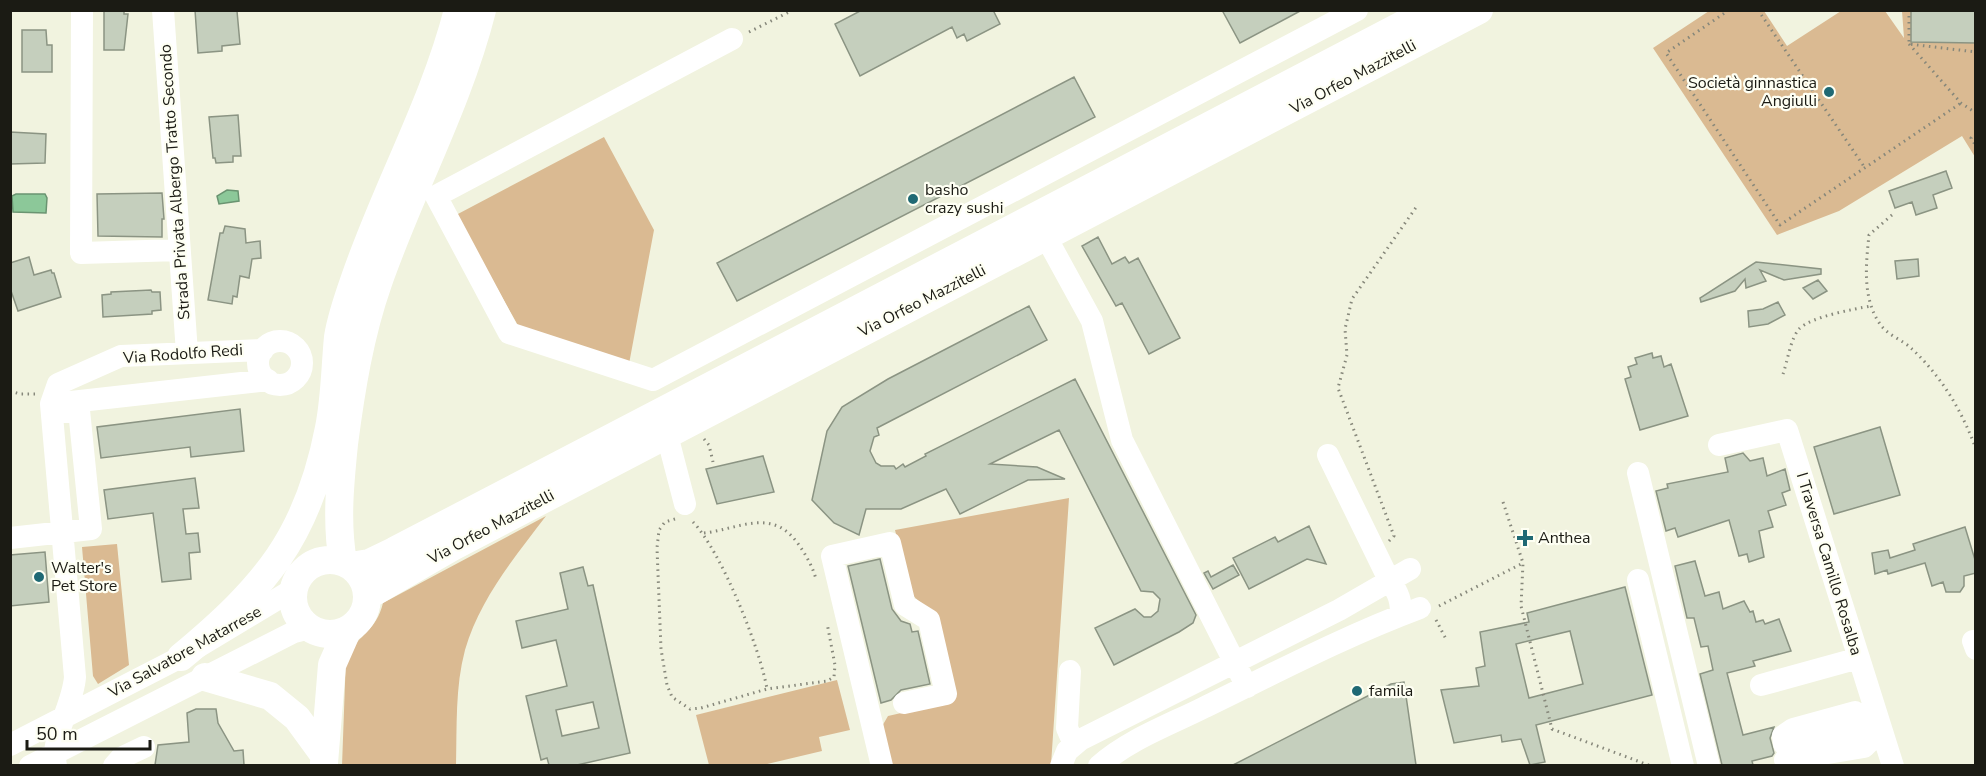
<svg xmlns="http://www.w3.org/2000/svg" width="1986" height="776" font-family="'Nunito Sans',sans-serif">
  <rect width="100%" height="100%" fill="#f1f3df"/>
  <!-- green -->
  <path fill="#daba92" d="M1709,11H1764L1787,46L1841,11H1885L1904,38L1902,11H1975V157L1962,136L1839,211L1777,235L1653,48Z
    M604,137L654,230L629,364L520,329L456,215Z
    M1069,498L1051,765H890L881,728L888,716L954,701L935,616L910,593L895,530Z
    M546,516C514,558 480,599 465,650C455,687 457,728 456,765L342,766L346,656C360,634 376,631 383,603Z
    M117,544L129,665L98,684L93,676L82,547Z
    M837,680L850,730L819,737L822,751L763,765H709L696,715Z"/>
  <!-- water -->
  <path fill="#8cc899" stroke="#6a9471" stroke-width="1.5" d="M227,190L238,191L239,201L219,204L217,196Z
    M16,194H45L47,198L46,213L13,212L12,196Z"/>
  <!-- building -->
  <path fill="#c5cfbd" stroke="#8b9483" stroke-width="1.5" fill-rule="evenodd" d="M104,10H124V14H128L124,50H104Z
    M195,10L237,11L240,44L222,46V51L198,53Z
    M862,10H993L1000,24L967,41L964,34L957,38L952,27L860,76L835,24Z
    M1222,10H1302L1240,43Z
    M1911,10H1976V43L1911,42Z
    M22,30H46L47,45H52V72H22Z
    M1074,77L1095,117L737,301L717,263Z
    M238,115L241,156H233V162L216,163L215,158H213L209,117Z
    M10,132L46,134L45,163L10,164Z
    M1946,171L1952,188L1933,195L1937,208L1916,215L1912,202L1895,208L1889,191Z
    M162,193L164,219H162V237L98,236L97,194Z
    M225,226L245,229L246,243L260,241L261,258L252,259L249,278L240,276L237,297L233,296L232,304L208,300L220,233H223Z
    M1098,237L1112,264L1125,257L1129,263L1138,258L1180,338L1149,354L1122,303L1116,306L1082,246Z
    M29,257L34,275L51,270L52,273H54L61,297L18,311L10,288V263Z
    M1918,259L1919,276L1897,279L1895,261Z
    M1756,262L1821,269V274L1784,280L1760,270L1766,281L1746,288L1745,279L1735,291L1701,302L1700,298Z
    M1818,280L1827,291L1813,299L1803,288Z
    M151,290L152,292H160L161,310L152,311V314L103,317L102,295L111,294V292Z
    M1778,302L1785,315L1768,324L1749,327L1748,311L1763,309Z
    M1029,306L1047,340L877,428L879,435L874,437L870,451L876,463L881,466H894L896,469L903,464L905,467L926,456L925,454L1075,379L1196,615L1193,623L1179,632L1114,665L1095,628L1135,609L1144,617H1151L1158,611L1160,599L1153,592L1141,591L1059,430L990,464L1037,467L1065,479L1028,480L960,514L946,489L901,509H866L859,535L834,523L812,500L827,431L842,407L888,379Z
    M1652,353L1653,358L1661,356L1664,367L1671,364L1688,416L1640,430L1625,379L1631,377L1628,367L1637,364L1635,358Z
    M240,409L244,451L191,457L190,447L101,458L97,427Z
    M1880,427L1900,495L1834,514L1814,447Z
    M1743,453L1750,461L1763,458L1767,476L1785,469L1790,490L1782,493L1786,505L1768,511L1773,527L1759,531L1764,557L1749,562L1747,554L1739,556L1729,520L1678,537L1675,528L1666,531L1656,491L1668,488L1667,484L1728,472L1725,458Z
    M763,456L774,492L717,504L706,469Z
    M195,478L199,508L183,509L186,534L198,533L200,552L189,553L191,579L162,582L153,513L108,519L104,490Z
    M1309,526L1326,564L1307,559L1249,589L1233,558L1275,537L1278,542Z
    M1965,527L1976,563V573L1964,576V586L1960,592H1946L1943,582L1932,586L1925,563L1888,574L1887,570L1875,574L1872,553L1888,550L1890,558L1915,550L1913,544Z
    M45,552L49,602L10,606V555Z
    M880,559L892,609L901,621L910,624L912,632L918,631L930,684L901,690L891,700L881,703L848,566Z
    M1695,561L1705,596L1719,592L1723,609L1744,601L1750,612L1753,611L1756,622L1763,620L1765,624L1779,619L1791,651L1753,661L1755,666L1727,673L1743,735L1774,727L1770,738L1774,753L1772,756L1752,761L1753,765H1722L1700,674L1713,670L1708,646L1701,647L1694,618H1687L1675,566Z
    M1233,565L1239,575L1213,589L1204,573L1208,571L1211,577Z
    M583,567L588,586L593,585L630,753L577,765H549L547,758L541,760L526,696L567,686L556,640L522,648L516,621L568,609L560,573ZM593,702L599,728L562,736L556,710Z
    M1625,587L1652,695L1536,725L1545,762L1530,765L1521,739L1502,742L1501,735L1454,743L1441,690L1479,686L1476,668L1485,666L1480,632L1529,622L1527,613ZM1570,631L1583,684L1529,698L1516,644Z
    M1404,682L1416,765H1233L1391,684Z
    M196,709H216L218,723L234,751L243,750L244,765H155L158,745L189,742L187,713Z"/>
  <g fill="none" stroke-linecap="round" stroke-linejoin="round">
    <!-- path -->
    <path stroke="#86877a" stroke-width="3" stroke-dasharray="1.5 4.5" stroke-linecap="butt" d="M1729,10L1666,53L1780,225L1961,103
      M1758,10L1865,168
      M1909,10V44L1976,52
      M749,32L793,10
      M1909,44L1961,103L1976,113
      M1976,133L1971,138L1976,146
      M1892,215L1869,235C1866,264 1862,298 1880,324C1887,335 1903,340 1912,349C1942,377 1962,411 1976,449
      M1783,374C1788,360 1790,340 1799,329C1810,317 1854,309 1871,306
      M10,391L20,394H35
      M704,439L709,445L713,462
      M1503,502L1523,563L1521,606L1552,729L1651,766
      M675,519L665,522L659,530L657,548L661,649L667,685L672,697L690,709L701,708L767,689L827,681L834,677L835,665L827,623
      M693,522C721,551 760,648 767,689
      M704,533C739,529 770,508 796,541C805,553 812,565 816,579
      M1389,541L1394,536L1338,388L1347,355L1345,329L1352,299L1417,206
      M1439,606L1523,563
      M1436,620L1446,639"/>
    <!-- minor -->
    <path stroke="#fff" stroke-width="22" d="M82,10L81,253L179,250
      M163,10L187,353
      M732,39L436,196L509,333L653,380L1357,10
      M1046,237L1092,321L1122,440L1247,687
      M258 363a22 22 0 1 1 44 0a22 22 0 1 1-44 0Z
      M62,403L268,380
      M667,435L685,504
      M1719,445L1787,430L1893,766
      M1328,455L1390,582C1399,593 1401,601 1401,615
      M1638,473L1709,766
      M10,538L91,529L79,410L52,413
      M1638,580L1683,766
      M1973,641L1976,649
      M1070,671L1067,728L1074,744
      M1761,685L1859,658
      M1784,744L1783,736L1793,729L1855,712L1863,718L1871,740L1864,747L1785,760
      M1804,744L1853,731L1846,724L1829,727
      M10,745L181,657L294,589
      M30,766L294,632L310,628
      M56,766C50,737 73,706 75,677L51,404L58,384L121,356L263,350
      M114,766L121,758L144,747
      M882,766L832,556L890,543L905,605L929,620L946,694L904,703
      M1061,766L1067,751L1080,740L1339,610L1410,569
      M1099,766C1128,740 1169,725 1203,708C1275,673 1345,636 1420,608"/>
    <!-- major -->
    <path stroke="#fff" stroke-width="28" d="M293 597a37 37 0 1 1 74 0a37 37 0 1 1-74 0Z
      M343,562C336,523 340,483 344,444C351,390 360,334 378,283C410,191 458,105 482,10
      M351,566L369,563L394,551L1431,10
      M367,596L452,547L1479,10
      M181,657C265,587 308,537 329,428C335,398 335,368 338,337C341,319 348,298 354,281C385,189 434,104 458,10
      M205,677L270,696L297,718L324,755
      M324,763L332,665L347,631"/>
  </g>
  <!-- markers -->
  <g fill="#1f6974" stroke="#fefff3" stroke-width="2">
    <circle cx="1829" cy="92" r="6"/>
    <circle cx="913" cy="199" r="6"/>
    <path d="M1522 529h6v6h6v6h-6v6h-6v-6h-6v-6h6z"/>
    <circle cx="39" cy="577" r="6"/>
    <circle cx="1357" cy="691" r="6"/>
  </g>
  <g text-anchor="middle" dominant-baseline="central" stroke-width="4.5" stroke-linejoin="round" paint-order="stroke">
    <!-- street labels -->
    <g font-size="16" fill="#1b1b14" stroke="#fefff3">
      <text transform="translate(1353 77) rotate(-28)">Via Orfeo Mazzitelli</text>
      <text transform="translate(175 182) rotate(-94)">Strada Privata Albergo Tratto Secondo</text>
      <text transform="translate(922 301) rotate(-27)">Via Orfeo Mazzitelli</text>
      <text transform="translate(183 354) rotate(-4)">Via Rodolfo Redi</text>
      <text transform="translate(491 527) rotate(-28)">Via Orfeo Mazzitelli</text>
      <text transform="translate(1829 564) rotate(73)">I Traversa Camillo Rosalba</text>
      <text transform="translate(185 652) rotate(-29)">Via Salvatore Matarrese</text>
    </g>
    <!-- poi labels -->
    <g font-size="16" fill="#1b1b14" stroke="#fefff3" text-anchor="start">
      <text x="1817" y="83" text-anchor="end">Società ginnastica<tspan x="1817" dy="18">Angiulli</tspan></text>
      <text x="925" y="190">basho<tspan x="925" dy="18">crazy sushi</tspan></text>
      <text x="1538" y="538">Anthea</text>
      <text x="51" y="568">Walter's<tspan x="51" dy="18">Pet Store</tspan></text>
      <text x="1369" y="691">famila</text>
    </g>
  </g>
  <!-- border -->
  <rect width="1986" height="776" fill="none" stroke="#1b1b14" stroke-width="24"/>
  <!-- scale -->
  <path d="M27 740v9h123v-9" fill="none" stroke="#1b1b14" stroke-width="3"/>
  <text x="36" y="740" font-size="18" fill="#1b1b14" stroke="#fefff3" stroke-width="4.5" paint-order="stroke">50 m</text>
</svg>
